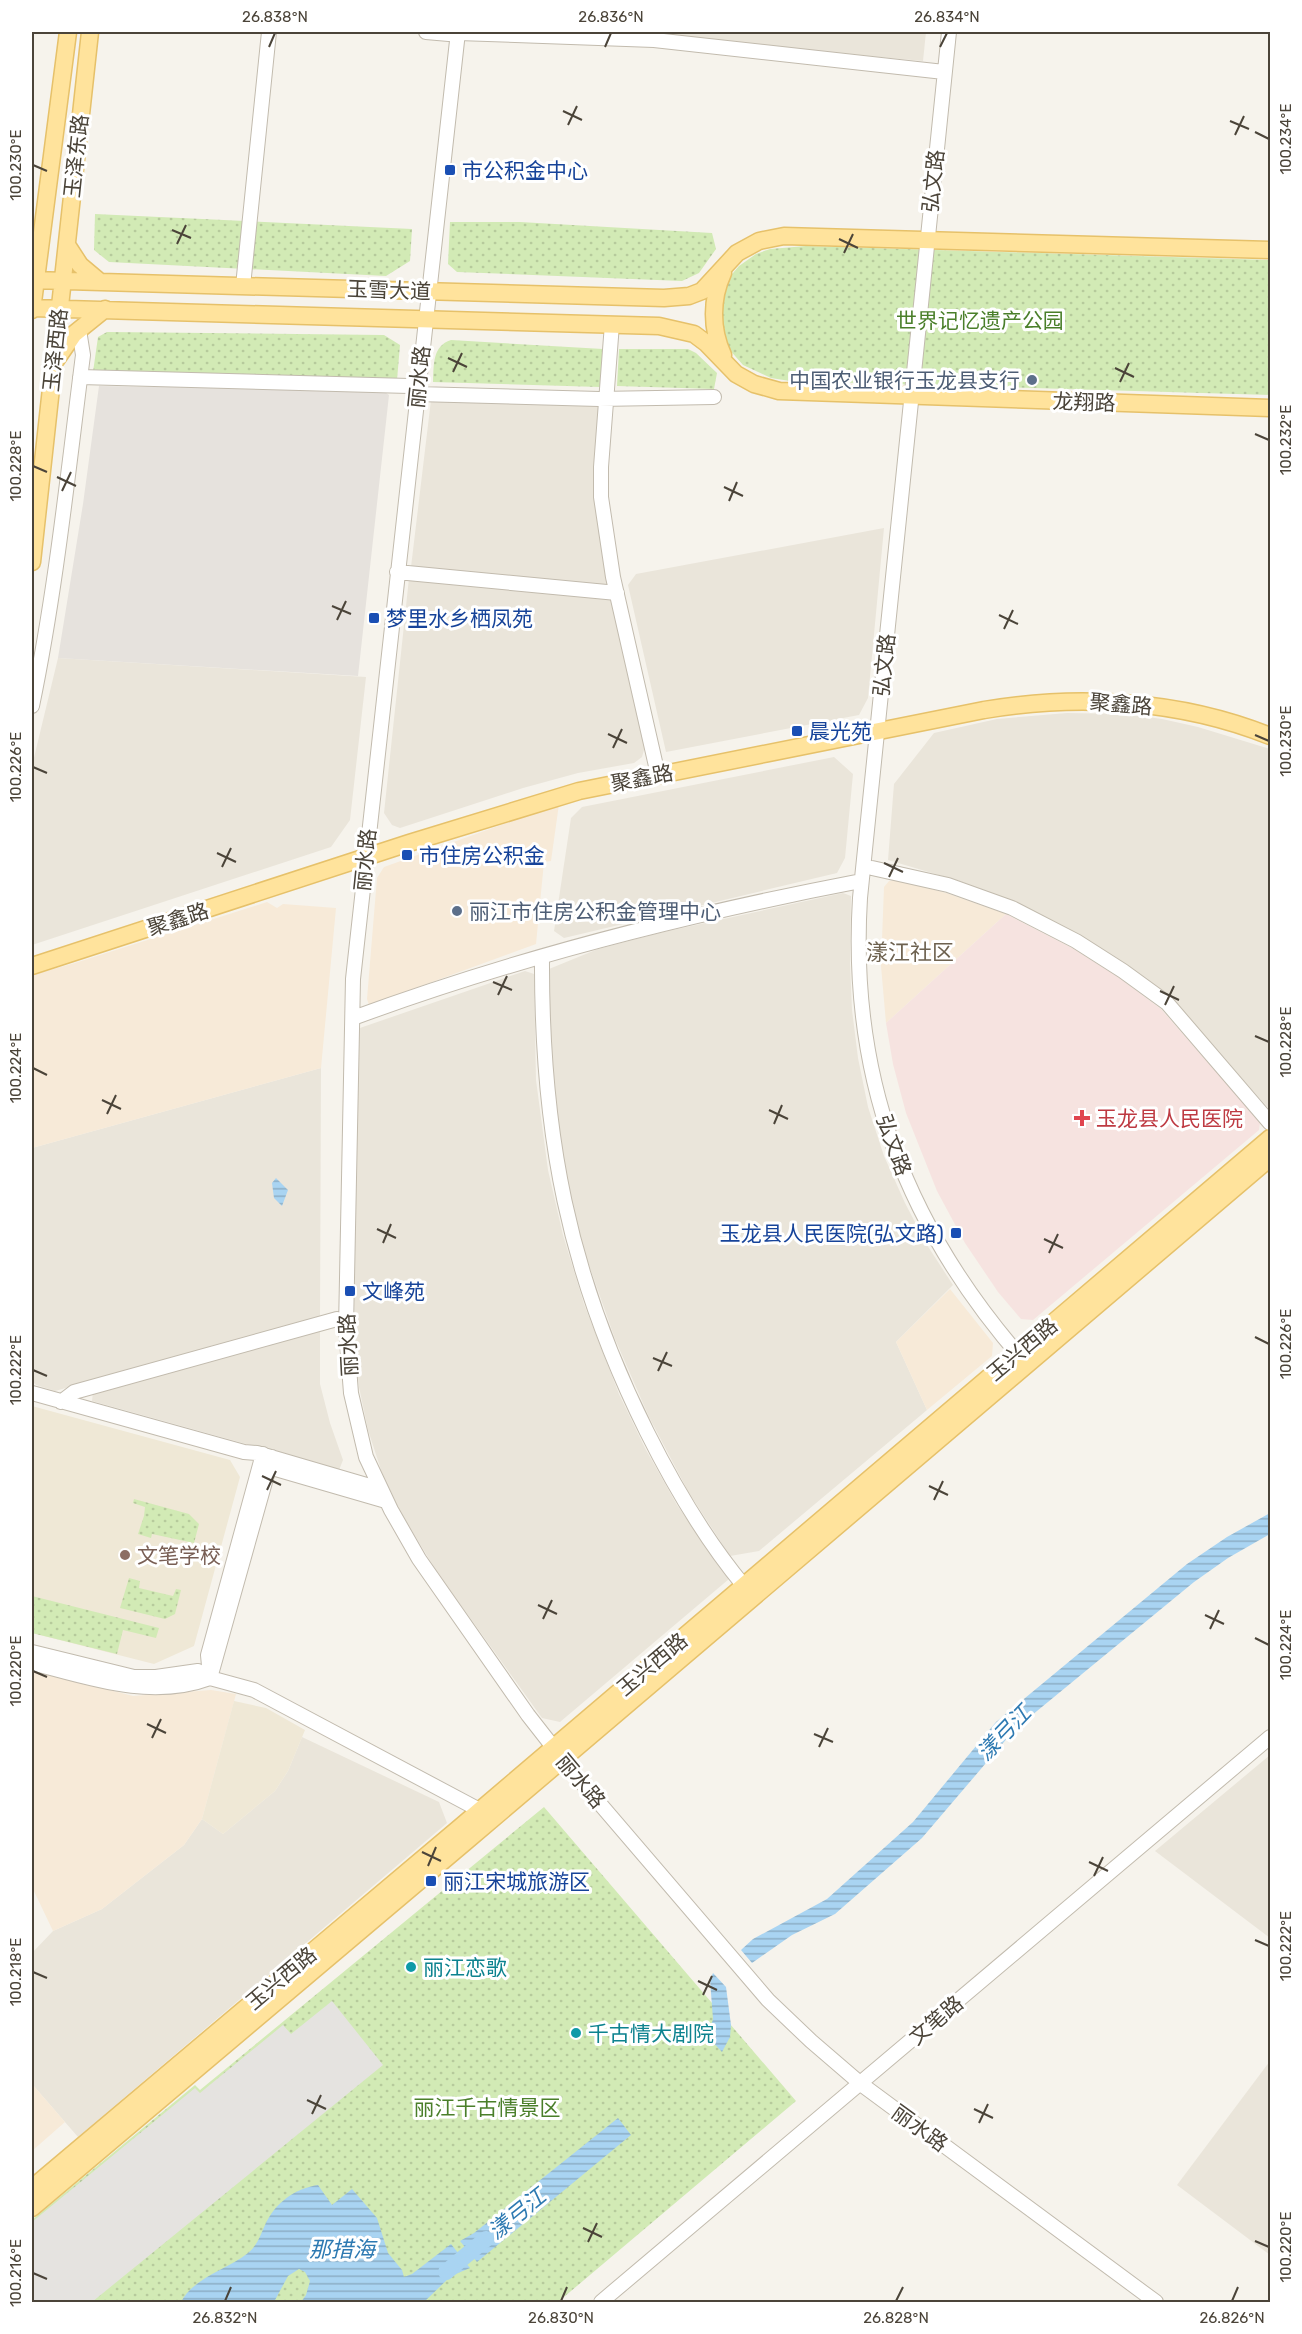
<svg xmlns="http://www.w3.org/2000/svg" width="1302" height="2334" font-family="Rubik,'Noto Sans SC',sans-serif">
  <defs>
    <pattern id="green-dots" width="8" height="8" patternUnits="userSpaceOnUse" patternTransform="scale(1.5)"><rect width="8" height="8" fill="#d2eab5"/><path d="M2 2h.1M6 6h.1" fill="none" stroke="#b6ca9c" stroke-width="1.8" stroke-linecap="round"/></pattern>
    <pattern id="water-rules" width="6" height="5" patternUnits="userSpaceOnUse" patternTransform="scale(1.5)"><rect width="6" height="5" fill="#a9d4f2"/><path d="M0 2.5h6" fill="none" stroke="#8caec5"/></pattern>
  </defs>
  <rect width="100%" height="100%" fill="#f6f3ec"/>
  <!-- residential -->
  <path fill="#eae5da" d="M638,32H926L923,61L637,35Z
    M431,400L601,406L610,570L608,588L411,567Z
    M884,528L868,698L859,715L666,752L628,585L636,574Z
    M409,578L611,596L646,743L642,757L634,763L578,773L523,788L400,828L392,825L384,813Z
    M58,658L366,677L350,820L331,847L32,945V766Z
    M1067,713L1126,714L1162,719L1198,727L1270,749V1110L1185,1015L1087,940L1014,902L959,881L888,860L894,784L934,733L997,719Z
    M834,757L853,774L845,858L837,873L564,938L554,931L571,818L582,807Z
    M843,893L851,896L850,963L852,1010L858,1058L868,1107L884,1156L905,1203L927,1245L953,1285L896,1342L927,1410L759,1551L730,1556L689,1493L649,1417L615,1339L583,1248L566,1179L555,1108L550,1039L549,969L598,949L659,933Z
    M525,971L534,974L536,1080L548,1170L563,1235L584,1304L619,1394L645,1448L677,1505L729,1579L560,1722L542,1718L437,1572L401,1513L382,1473L368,1430L359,1387L354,1342L357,1029Z
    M321,1068L320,1317L55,1391L36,1385L32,1381V1148Z
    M320,1331V1384L330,1423L343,1460L339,1470L92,1401L93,1392Z
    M302,1737L439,1802L447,1823L78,2137L32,2084V1953L53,1931L102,1909L184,1845L202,1819L223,1834L275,1791L288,1771Z
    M1270,1755V1938L1155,1851Z
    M1270,2061V2255L1177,2185Z"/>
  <!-- commercial -->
  <path fill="#f7ead8" d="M559,804L551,861L544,862L536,944L369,1005L367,999L377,878L384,867Z
    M898,880L946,893L1006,914L886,1023L881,966L884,887L889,881Z
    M267,902L277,908L283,904L336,908L321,1068L32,1148V975L75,963Z
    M950,1289L993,1343L992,1356L927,1410L896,1342Z
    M32,1670L133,1696L211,1690L236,1694L202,1819L184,1845L102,1909L53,1931L32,1887Z
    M32,2084L65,2122L32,2151Z"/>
  <!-- industrial -->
  <path fill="#e6e2dd" d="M99,386L382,390L389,395L358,676L58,658L83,504Z"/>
  <!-- education -->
  <path fill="#efe8d6" d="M32,1406L230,1460L240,1477L194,1646L154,1664L32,1633Z
    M234,1701L266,1708L305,1730L288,1771L275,1791L223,1834L202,1819Z"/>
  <!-- medical -->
  <path fill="#f6e3e0" d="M1006,914L1072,948L1118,977L1161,1009L1260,1122L1259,1130L1033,1320L1021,1319L998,1292L965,1243L937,1191L906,1113L893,1064L886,1023Z"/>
  <!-- green -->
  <path fill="url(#green-dots)" d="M95,214L412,229L410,261L386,276L109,262L94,250Z
    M450,222H520L712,233L716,249L699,273L682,281L457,272L448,264Z
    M806,246L1270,260V395L790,381L771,378L743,365L728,348L719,322L727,280L739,266L756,254L770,249Z
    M107,332L384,335L400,345L397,380L93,372L98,337Z
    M451,340L603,349L600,387L433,382C434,365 432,346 451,340Z
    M619,349H688L696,353L717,373L714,389L617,386Z
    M134,1499L189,1514L199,1524L194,1543L152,1534L151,1538L138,1534L144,1516L145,1507L133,1503Z
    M129,1578L140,1581L139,1588L173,1596L176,1589L181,1590L175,1614L165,1619L120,1608Z
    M32,1596L159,1628L156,1638L123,1630L117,1654L32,1633Z
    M544,1807L796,2101L558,2302H32V2220L195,2085L200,2090Z"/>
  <!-- parking -->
  <path fill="#e5e3e0" d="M332,2001L383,2065L92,2302H32V2222L195,2088L200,2093L283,2025L291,2034Z"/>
  <!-- water -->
  <path fill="url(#water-rules)" d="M276,1178L288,1190L282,1206L274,1198L272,1183Z
    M1270,1513V1534L1228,1558L1194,1582L1015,1729L922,1838L835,1914L792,1935L752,1963L741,1950L753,1939L827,1899L913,1822L996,1722L1187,1564L1227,1537Z
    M713,1973L726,1987L731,2025L730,2037L722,2052L708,2037L713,2019L710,1980Z
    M618,2118L631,2135L477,2262L460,2241L474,2233Z
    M318,2185L332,2205L352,2189L377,2218L388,2253L402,2270L404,2277L412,2274L451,2244L470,2268L451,2276L424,2302H301L306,2295L310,2281L305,2272L299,2269L288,2276L274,2302H181C194,2277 227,2270 248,2253C257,2246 260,2236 265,2225C275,2203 294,2189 318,2185Z"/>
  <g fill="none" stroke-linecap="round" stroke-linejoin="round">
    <!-- river -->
    <path stroke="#a9d4f2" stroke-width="16" d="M446,2272L486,2239"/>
    <!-- minor casing -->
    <g stroke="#c2bbae" stroke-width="16">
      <path id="minor" d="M426,32L449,34
        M458,32L353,979L346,1328L351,1393L366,1457L391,1510L419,1559L528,1715L571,1770L768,2000L811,2041L861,2084L1156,2302
        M949,32L860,898C849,1077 905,1225 1023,1360
        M458,33L654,40L944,72
        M243,286L269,32
        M612,324L601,467V497L613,577L656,766
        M80,377L409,386
        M417,394L599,399L714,397
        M397,572L617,593
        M32,706C56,590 68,472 83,355L79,330
        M872,868L948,885L1012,908L1076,941L1123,971L1167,1003L1270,1123
        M542,957C541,1132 568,1274 647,1432C674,1486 705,1539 744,1586
        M353,1018C518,957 689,914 861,881
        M32,1393L244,1452L257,1453L380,1489
        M61,1402L74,1392L337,1319
        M262,1465L386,1501
        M32,1652L134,1677H156L198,1671L210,1678L254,1690L487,1814
        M32,1663C90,1678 151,1700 210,1678L272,1457
        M210,1676L208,1655L263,1454
        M601,2302L1270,1737"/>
    </g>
    <!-- major casing -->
    <g stroke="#e6c16a" stroke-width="19">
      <path id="major" d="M67,245L80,265L99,281
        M32,280L664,298L689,296L702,291L737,253L759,241L784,236L1270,250
        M32,308L659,326L694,334L706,343L736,374L754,384L779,391L1270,408
        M32,310L68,32
        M723,355C711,329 711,299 723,273
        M56,360L74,334L105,309
        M32,562L90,32
        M32,966L409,843L579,791L984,710C1079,694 1180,700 1270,736
        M32,2188L459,1828L1270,1138
        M32,2208L469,1839L1270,1158"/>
    </g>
    <!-- minor -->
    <use href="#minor" stroke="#fff" stroke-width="14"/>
    <!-- major -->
    <use href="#major" stroke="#ffe39c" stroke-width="16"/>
  </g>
  <!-- ticks -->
  <path fill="none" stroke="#4b4439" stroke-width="2" d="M269,47L275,33M605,47L611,33M940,47L947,33M563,111L582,120M1230,121L1249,129M568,125L577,106M1255,132L1269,139M1235,135L1244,116M33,165L47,171M172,230L191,238M839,239L858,248M177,244L186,225M844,253L853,234M448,358L467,367M1115,368L1134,377M453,372L462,353M1120,382L1129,363M1255,434L1269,440M33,466L47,472M57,477L76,486M724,487L743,496M62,491L71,472M729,501L737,482M332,606L351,614M999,615L1018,624M337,620L346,601M1004,629L1013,610M608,734L627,743M1255,735L1269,741M613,748L622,729M33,767L47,773M217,853L236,862M884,863L903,872M222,867L231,848M889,877L898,858M493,982L512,990M1160,991L1179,1000M498,995L507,976M1165,1005L1174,986M1255,1036L1269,1042M33,1068L47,1075M102,1100L121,1109M769,1110L788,1119M107,1114L116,1095M774,1124L782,1105M377,1229L396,1238M1044,1239L1063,1248M383,1243L391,1224M1049,1253L1058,1234M1255,1337L1269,1344M653,1358L672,1366M33,1370L47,1376M658,1371L667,1352M262,1476L281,1485M929,1486L948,1495M267,1490L276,1471M934,1500L943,1481M538,1605L557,1614M1205,1615L1224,1624M543,1619L552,1600M1210,1629L1219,1610M1255,1638L1269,1645M33,1671L47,1677M147,1724L166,1733M814,1734L833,1742M152,1738L161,1719M819,1747L828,1728M422,1852L441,1861M1089,1862L1108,1871M428,1866L436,1847M1094,1876L1103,1857M1255,1940L1269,1946M33,1972L47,1978M698,1981L717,1990M703,1995L712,1976M307,2100L326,2109M974,2109L993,2118M312,2114L321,2095M979,2123L988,2104M583,2228L602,2237M1255,2241L1269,2247M588,2242L597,2223M33,2273L47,2279M225,2301L231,2287M561,2301L567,2287M896,2301L903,2287M1232,2301L1238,2287"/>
  <!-- markers -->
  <g fill="#1a4fb4" stroke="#fff" stroke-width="2">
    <rect x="444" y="164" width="12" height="12" rx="3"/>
    <rect x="368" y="612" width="12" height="12" rx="3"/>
    <rect x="791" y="725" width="12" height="12" rx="3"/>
    <rect x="401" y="849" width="12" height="12" rx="3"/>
    <rect x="950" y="1227" width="12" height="12" rx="3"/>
    <rect x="344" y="1285" width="12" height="12" rx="3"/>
    <rect x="425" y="1875" width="12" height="12" rx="3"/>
  </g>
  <g fill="#5c6f8a" stroke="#fff" stroke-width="2">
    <circle cx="1032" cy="380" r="6"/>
    <circle cx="457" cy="911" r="6"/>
  </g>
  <path fill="#e0444e" stroke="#fff" stroke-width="2" d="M1079 1109h6v6h6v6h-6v6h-6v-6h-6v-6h6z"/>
  <circle fill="#8d6e63" stroke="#fff" stroke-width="2" cx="125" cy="1555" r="6"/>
  <g fill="#0f9aa8" stroke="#fff" stroke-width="2">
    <circle cx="411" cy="1967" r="6"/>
    <circle cx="576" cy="2033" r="6"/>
  </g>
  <g text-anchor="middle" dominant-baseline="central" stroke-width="6" stroke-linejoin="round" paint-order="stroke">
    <!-- street labels -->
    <g font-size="21" fill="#4b4439" stroke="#fff">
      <text transform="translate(76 156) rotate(-84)">玉泽东路</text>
      <text transform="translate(933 181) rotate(-84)">弘文路</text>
      <text transform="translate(389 290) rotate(2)">玉雪大道</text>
      <text transform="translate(55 350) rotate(-84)">玉泽西路</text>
      <text transform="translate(419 377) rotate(-84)">丽水路</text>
      <text transform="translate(1084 402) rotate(2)">龙翔路</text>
      <text transform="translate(884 665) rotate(-84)">弘文路</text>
      <text transform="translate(1121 704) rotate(5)">聚鑫路</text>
      <text transform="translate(642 778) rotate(-11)">聚鑫路</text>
      <text transform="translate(365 860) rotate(-84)">丽水路</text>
      <text transform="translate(178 919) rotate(-18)">聚鑫路</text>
      <text transform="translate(894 1145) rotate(70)">弘文路</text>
      <text transform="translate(348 1345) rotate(-93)">丽水路</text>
      <text transform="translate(1022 1349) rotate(-40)">玉兴西路</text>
      <text transform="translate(652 1664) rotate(-40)">玉兴西路</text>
      <text transform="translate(581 1781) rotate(50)">丽水路</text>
      <text transform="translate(281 1978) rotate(-40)">玉兴西路</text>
      <text transform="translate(936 2020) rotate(-40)">文笔路</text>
      <text transform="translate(920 2128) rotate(36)">丽水路</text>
    </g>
    <!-- transit labels -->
    <g font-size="21" fill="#164399" stroke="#fff" text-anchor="start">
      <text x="462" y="170">市公积金中心</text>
      <text x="386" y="618">梦里水乡栖凤苑</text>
      <text x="809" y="731">晨光苑</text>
      <text x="419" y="855">市住房公积金</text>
      <text x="944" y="1233" text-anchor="end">玉龙县人民医院(弘文路)</text>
      <text x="362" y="1291">文峰苑</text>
      <text x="443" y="1881">丽江宋城旅游区</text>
    </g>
    <!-- park labels -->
    <g font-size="21" fill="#4a7f2a" stroke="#fff">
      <text x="980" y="320">世界记忆遗产公园</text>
      <text x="487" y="2107">丽江千古情景区</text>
    </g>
    <!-- service labels -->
    <g font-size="21" fill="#4e5e75" stroke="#fff" text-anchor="end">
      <text x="1020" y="380">中国农业银行玉龙县支行</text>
      <text x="469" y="911" text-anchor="start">丽江市住房公积金管理中心</text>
    </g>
    <!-- health labels -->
    <g font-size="21" fill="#be3a42" stroke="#fff" text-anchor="start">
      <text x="1096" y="1118">玉龙县人民医院</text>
    </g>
    <!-- education labels -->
    <g font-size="21" fill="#785e54" stroke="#fff" text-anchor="start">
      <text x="137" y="1555">文笔学校</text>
    </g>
    <!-- culture labels -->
    <g font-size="21" fill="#0d838f" stroke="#fff" text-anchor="start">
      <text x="423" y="1967">丽江恋歌</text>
      <text x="588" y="2033">千古情大剧院</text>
    </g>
    <!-- neighbourhood labels -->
    <g font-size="22" fill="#6e6250" stroke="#fff">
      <text x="910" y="952">漾江社区</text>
    </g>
    <!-- water labels -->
    <g font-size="22" font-style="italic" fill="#2e7ab2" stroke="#fff">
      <text transform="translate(1004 1733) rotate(-46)">漾弓江</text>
      <text transform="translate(517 2214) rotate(-39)">漾弓江</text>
      <text x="342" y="2249">那措海</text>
    </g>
  </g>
  <!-- border -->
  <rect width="1302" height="2334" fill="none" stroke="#ffffff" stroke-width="66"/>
  <rect x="33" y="33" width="1236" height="2268" fill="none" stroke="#4b4439" stroke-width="2"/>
  <g font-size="15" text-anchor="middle" fill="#4b4439">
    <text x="275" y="22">26.838°N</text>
    <text x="611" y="22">26.836°N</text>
    <text x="947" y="22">26.834°N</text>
    <text transform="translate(1286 139) rotate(-90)" y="5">100.234°E</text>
    <text transform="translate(16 165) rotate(-90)" y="5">100.230°E</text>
    <text transform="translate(1286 440) rotate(-90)" y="5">100.232°E</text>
    <text transform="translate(16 466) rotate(-90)" y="5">100.228°E</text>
    <text transform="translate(1286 741) rotate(-90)" y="5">100.230°E</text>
    <text transform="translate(16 767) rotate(-90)" y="5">100.226°E</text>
    <text transform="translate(1286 1042) rotate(-90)" y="5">100.228°E</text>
    <text transform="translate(16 1068) rotate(-90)" y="5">100.224°E</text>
    <text transform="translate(1286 1344) rotate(-90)" y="5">100.226°E</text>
    <text transform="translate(16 1370) rotate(-90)" y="5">100.222°E</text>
    <text transform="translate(1286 1645) rotate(-90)" y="5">100.224°E</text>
    <text transform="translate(16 1671) rotate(-90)" y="5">100.220°E</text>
    <text transform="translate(1286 1946) rotate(-90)" y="5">100.222°E</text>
    <text transform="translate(16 1972) rotate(-90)" y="5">100.218°E</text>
    <text transform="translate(1286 2247) rotate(-90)" y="5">100.220°E</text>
    <text transform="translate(16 2273) rotate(-90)" y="5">100.216°E</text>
    <text x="225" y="2323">26.832°N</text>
    <text x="561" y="2323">26.830°N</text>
    <text x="896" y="2323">26.828°N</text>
    <text x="1232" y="2323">26.826°N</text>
  </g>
</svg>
